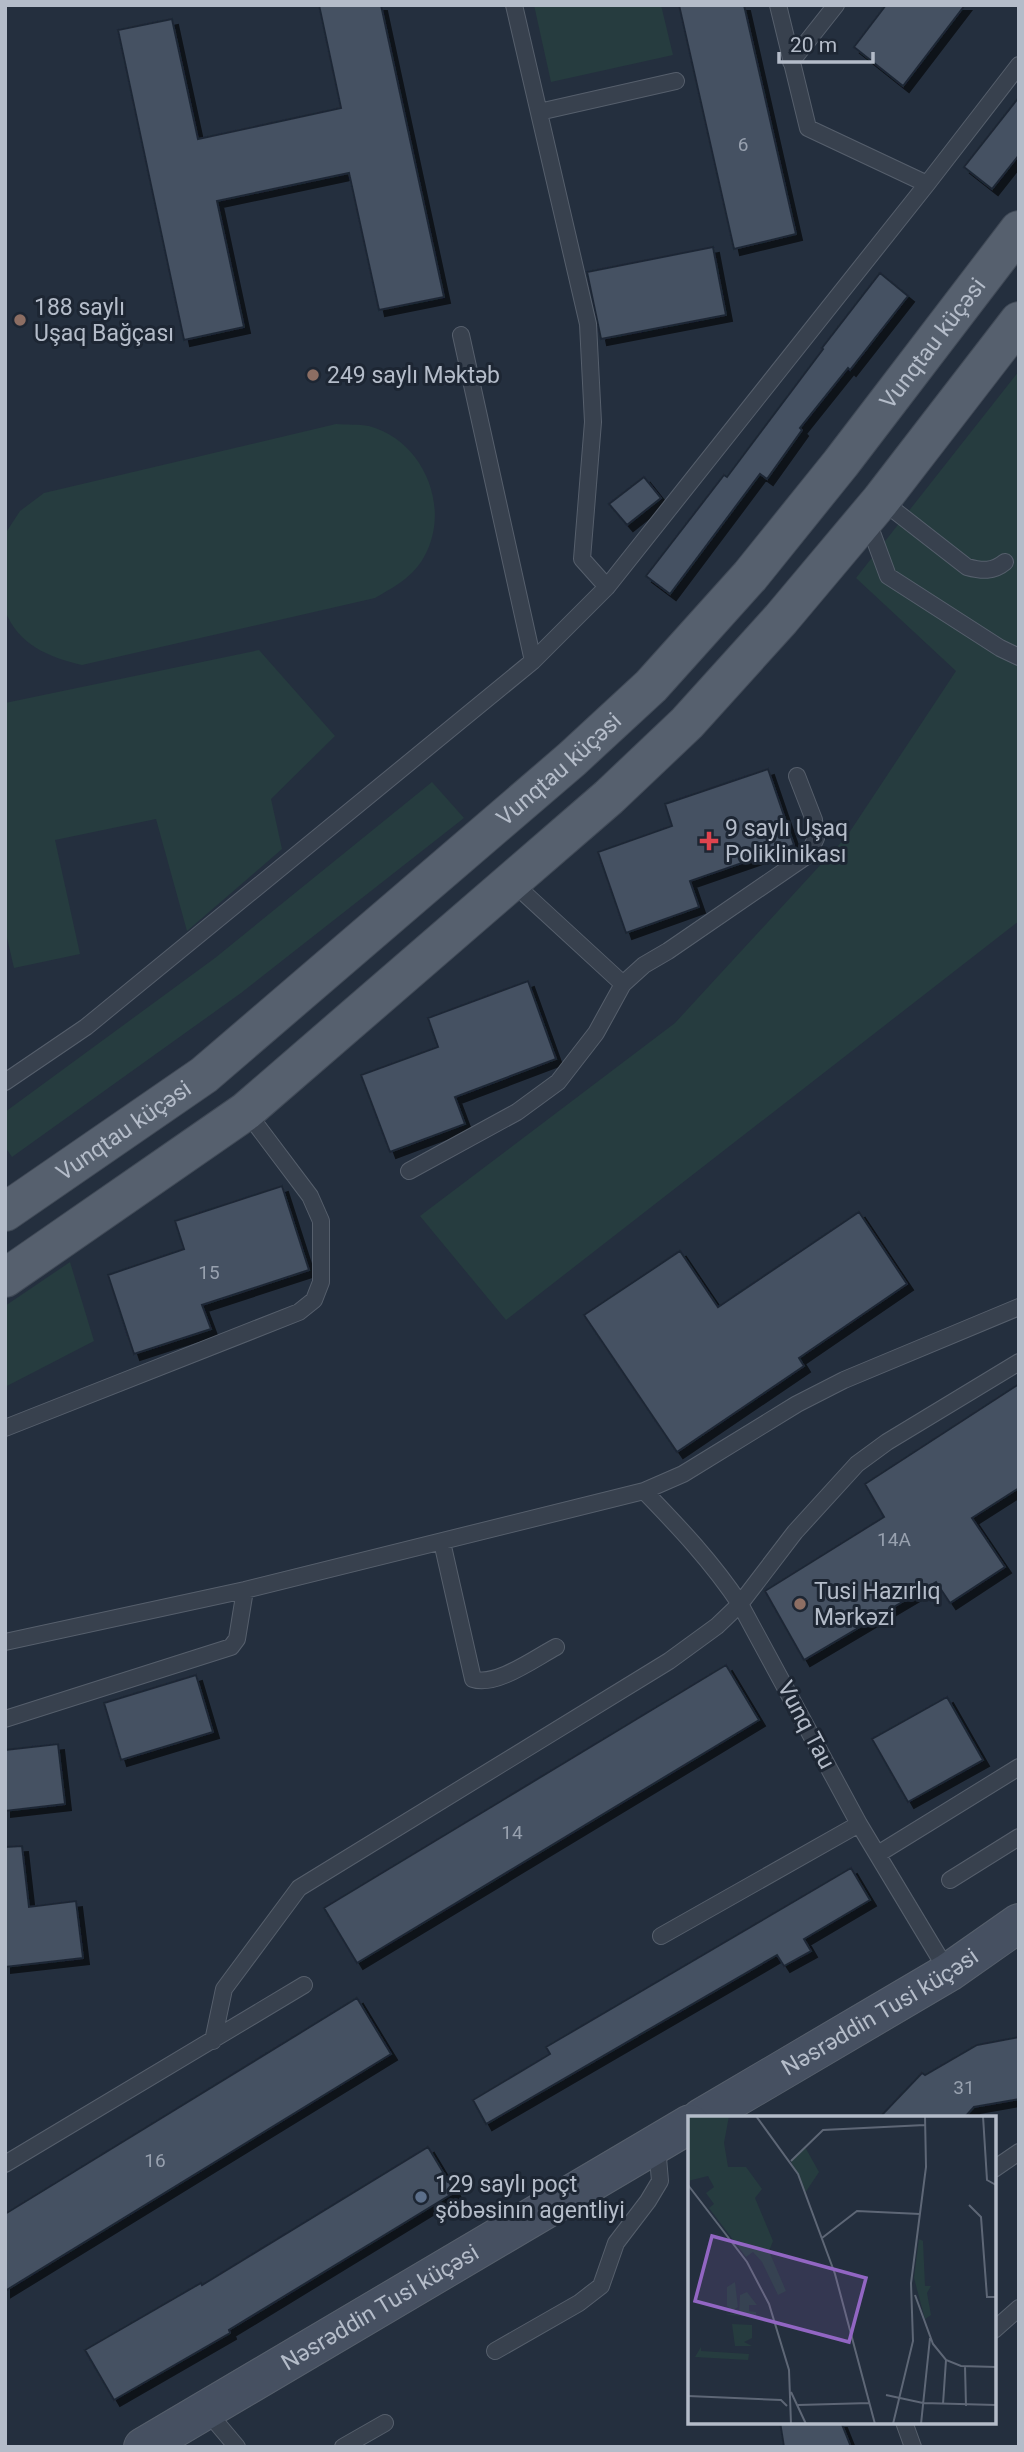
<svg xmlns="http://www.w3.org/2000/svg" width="1024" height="2452" font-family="Roboto,sans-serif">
  <defs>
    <filter id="shadow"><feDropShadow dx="6" dy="6" stdDeviation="0" flood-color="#0009"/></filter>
  </defs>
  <rect width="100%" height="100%" fill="#242f3e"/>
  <!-- green -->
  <path fill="#263c3f" d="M534,5H661L673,55L551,82Z
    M1019,371V921L506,1320L420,1216L675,1023L847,836L956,671L856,578Z
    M336,424C347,425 359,424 369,426C423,440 452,508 424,557C413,577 394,587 375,598L82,665C48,657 19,645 5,611V534L20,511L44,493Z
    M259,650L335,736L271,799L282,849L187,931L156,819L55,840L80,954L14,968L5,929V703Z
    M432,782L464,818L241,993L12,1157L5,1147V1112L215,958Z
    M70,1262L94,1341L5,1387V1306Z"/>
  <!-- building -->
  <path fill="#455162" stroke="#1f2835" stroke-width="2" filter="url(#shadow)" d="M319,5H381L444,297L379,310L349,173L217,201L244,327L184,340L118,30L172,19L198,139L341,108Z
    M679,5H744L796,234L734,249Z
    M886,5H965L903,86L854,47Z
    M1019,97V155L992,189L964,167Z
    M713,247L726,315L601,339L587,272Z
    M880,273L908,296L850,370L848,368L800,428L802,430L767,479L760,474L670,594L646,576L724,475L727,477L823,349L822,348Z
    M644,477L661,498L627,525L609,504Z
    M768,769L794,845L690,881L699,907L626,933L598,852L672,826L665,804Z
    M528,981L556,1059L455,1097L465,1124L390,1152L361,1075L438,1047L428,1018Z
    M282,1186L309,1270L202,1305L211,1329L134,1354L108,1275L184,1249L175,1221Z
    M859,1212L907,1284L799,1358L804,1366L677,1452L584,1315L680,1251L718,1307Z
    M1019,1384V1488L972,1518L1005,1567L950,1603L936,1582L804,1660L765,1591L884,1517L865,1484Z
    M726,1665L759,1720L357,1963L324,1908Z
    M196,1675L213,1732L121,1760L104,1703Z
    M947,1697L983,1760L908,1802L872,1739Z
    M58,1744L65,1804L5,1811V1750Z
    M22,1846L29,1907L76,1901L83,1958L5,1967V1847Z
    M851,1868L870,1900L804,1939L811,1951L784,1966L777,1955L486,2124L473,2100L550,2054L546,2047Z
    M357,1998L391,2054L5,2291V2214Z
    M1019,2037V2099L974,2107L964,2118H879L922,2073L925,2075L977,2045Z
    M428,2147L455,2192L229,2330L230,2333L114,2400L85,2350L201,2283L202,2285Z
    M780,2422H841L851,2447H784Z"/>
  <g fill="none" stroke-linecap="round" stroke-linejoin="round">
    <!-- service casing -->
    <g stroke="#565f6c" stroke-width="18">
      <path id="service" d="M514,5L588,324L593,422L582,559L607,587
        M778,5L808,128L927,184
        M791,62L836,5
        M539,112L676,81
        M461,335L533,661
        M881,500L967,567C982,571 993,572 1005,562
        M867,519L888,576L1000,648L1019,657
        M511,881L623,984
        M5,1082L86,1027L350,811L533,661L607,587L927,184L1019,65
        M409,1171L517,1112L558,1082L596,1033L623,984L644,965L668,951L808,855L816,838L814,820L797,776
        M5,1428L299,1312L314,1300L321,1282V1221L310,1196L246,1111
        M644,1491C679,1527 712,1562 740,1604L859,1824L948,1972
        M442,1542L473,1679C496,1687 535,1658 556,1647
        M5,1642L245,1590L644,1491L683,1474L797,1404L844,1380L1019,1307
        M5,1719L231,1647L237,1639L245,1590
        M878,1854L1019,1767
        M950,1880L1019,1837
        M661,1936L859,1824
        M213,2041L224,1989L299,1888L669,1661L717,1626L740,1604L795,1532L857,1464L887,1442L1019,1362
        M5,2164L304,1985
        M994,2169L1019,2152
        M994,2330L1019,2308
        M495,2351L579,2303L601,2286L616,2243L648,2201L660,2181L657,2146
        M205,2409L237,2447
        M904,2422L913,2447
        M343,2447L385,2423"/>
    </g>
    <!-- secondary casing -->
    <g stroke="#565f6c" stroke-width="40">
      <g id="secondary">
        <path id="s1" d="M701,2118L949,1972L1019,1923"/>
        <path id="s2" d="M143,2447L690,2124"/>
      </g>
    </g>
    <!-- primary casing -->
    <g stroke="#414a57" stroke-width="40">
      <g id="primary">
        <path id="s3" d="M5,1212L204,1075L572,759L651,686L750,576L841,463L1019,230"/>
        <path d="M5,1278L246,1111L609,797L687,723L781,619L881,500L1019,321"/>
      </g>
    </g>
    <!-- service -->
    <use href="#service" stroke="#38414e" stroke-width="16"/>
    <!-- secondary -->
    <use href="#secondary" stroke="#465061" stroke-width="38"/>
    <!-- primary -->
    <use href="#primary" stroke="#56606e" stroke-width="38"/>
  </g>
  <!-- markers -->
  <g fill="#8d6e63" stroke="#1d2633" stroke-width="2.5">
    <circle cx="20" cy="320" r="7"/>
    <circle cx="313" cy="375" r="7"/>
    <circle cx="800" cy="1604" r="7"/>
  </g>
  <path fill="#e0444e" stroke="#1d2633" stroke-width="2.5" d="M705.5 830.5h7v7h7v7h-7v7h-7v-7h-7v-7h7z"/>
  <circle fill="#5c6f8a" stroke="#1d2633" stroke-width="2.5" cx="421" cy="2197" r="7"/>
  <g text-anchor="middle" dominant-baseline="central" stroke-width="6" stroke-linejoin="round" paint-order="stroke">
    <!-- number labels -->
    <g font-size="19" fill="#98a1af">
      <text x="743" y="144">6</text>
      <text x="209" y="1272">15</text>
      <text x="894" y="1539">14A</text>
      <text x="512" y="1832">14</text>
      <text x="964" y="2087">31</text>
      <text x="155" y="2160">16</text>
    </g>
    <!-- poi labels -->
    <g font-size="23" fill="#b4bcc9" stroke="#1d2633" text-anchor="start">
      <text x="34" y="307">188 saylı<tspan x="34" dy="26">Uşaq Bağçası</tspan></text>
      <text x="327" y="375">249 saylı Məktəb</text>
      <text x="725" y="828">9 saylı Uşaq<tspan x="725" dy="26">Poliklinikası</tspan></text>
      <text x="814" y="1591">Tusi Hazırlıq<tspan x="814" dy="26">Mərkəzi</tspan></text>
      <text x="435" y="2184">129 saylı poçt<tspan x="435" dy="26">şöbəsinın agentliyi</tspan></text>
    </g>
    <!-- street labels -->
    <g font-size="23" fill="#b4bcc9" stroke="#1d2633">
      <text stroke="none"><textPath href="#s3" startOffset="1278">Vunqtau küçəsi</textPath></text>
      <text stroke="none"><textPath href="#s3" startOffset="710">Vunqtau küçəsi</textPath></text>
      <text stroke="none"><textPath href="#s3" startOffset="144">Vunqtau küçəsi</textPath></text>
      <text transform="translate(806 1725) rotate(62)">Vunq Tau</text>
      <text stroke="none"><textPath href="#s1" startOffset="208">Nəsrəddin Tusi küçəsi</textPath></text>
      <text stroke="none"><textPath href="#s2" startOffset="275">Nəsrəddin Tusi küçəsi</textPath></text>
    </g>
  </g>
  <!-- overview -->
  <g transform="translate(688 2116)">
    <rect width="308" height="308" fill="#242f3e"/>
    <path d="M0,0H41L36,27L40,51H58L74,73L67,82L85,125L81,135L98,175L90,179L74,146L65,136L58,141L21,92L26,88L18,77L26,71L20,60L0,65ZM117,31L131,56L117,77L103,45ZM231,123L235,125L237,170H243L239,177L243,199L237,203L226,162ZM47,166L50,191L44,195L39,190V171ZM59,176L69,189H61V195L68,196V200L37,199L51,197L52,179ZM44,208L64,209V222L56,226L64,230H47ZM13,231V235L61,238L60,244L7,241Z" fill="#263c3f"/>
    <path fill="none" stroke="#5e6776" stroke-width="2" d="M68,0L110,58L147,158L187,308M295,0L299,64L308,69M103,45L135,14L237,9M0,69L59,146L81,188L101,254L103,308M281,89L293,101L299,181H308M134,122L169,95L232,98M227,179L245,228L258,244L273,250L308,251M277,250L278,290M103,276L118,308M198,279L235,287L308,289M0,280L93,284L99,290M255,288L258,244M110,289L182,287M205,308L225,225L223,167L238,51L237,0M233,308L242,222"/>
    <path fill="#9266c3" fill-opacity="0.15" stroke="#9266c3" stroke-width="3.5" d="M24,120L178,162L161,226L7,185Z"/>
    <rect width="308" height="308" fill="none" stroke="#b4bcc9" stroke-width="3.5"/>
  </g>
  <!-- border -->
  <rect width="1024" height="2452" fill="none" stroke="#b4bcc9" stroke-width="14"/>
  <!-- scale -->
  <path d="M779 52v10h94v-10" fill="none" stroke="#b4bcc9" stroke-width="3.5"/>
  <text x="790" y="52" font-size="21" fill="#b4bcc9" stroke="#1d2633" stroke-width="5" paint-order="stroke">20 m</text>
</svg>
